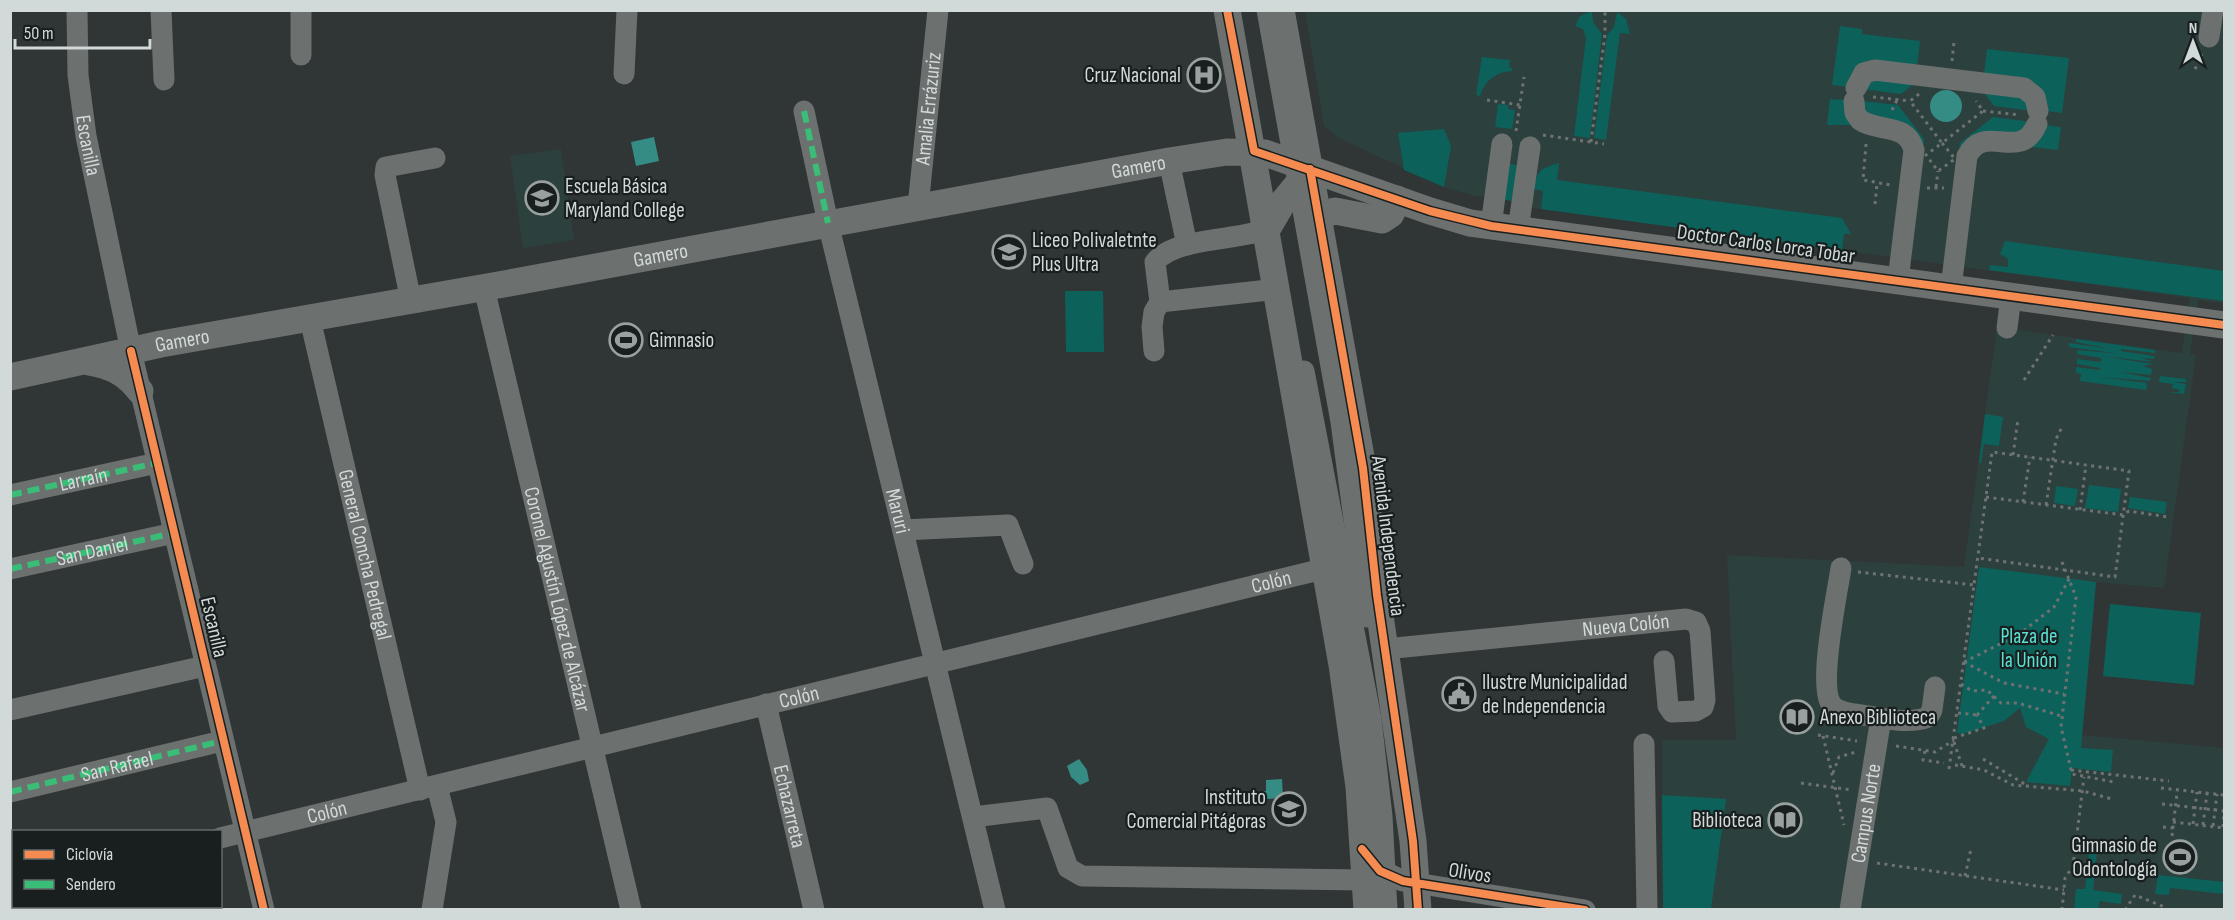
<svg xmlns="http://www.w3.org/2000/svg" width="2235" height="920" font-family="'Sofia Sans Condensed',sans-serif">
  <rect width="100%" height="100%" fill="#303636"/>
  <!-- built -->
  <path fill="#2c403e" d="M1305,11H2224V303L2198,300L2190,354L2196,355L2164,588L2096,582L2082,735L2224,748V909H1663L1662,740H1736L1727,555L1964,567L1997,327L2182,353L2190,298L1533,208L1530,203L1475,196L1444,187L1339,138L1324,126Z
    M561,149L574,240L523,248L510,156Z"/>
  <!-- green -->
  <path fill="#0d615b" d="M1592,11L1593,22L1602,34L1590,138L1574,136L1586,38L1583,29L1575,26L1580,16Z
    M1617,12L1626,19L1630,34L1620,33L1606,140L1594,138L1607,35L1614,27Z
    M1840,26L1862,29V34L1920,41L1917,66L1848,87L1832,85Z
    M1987,49L2069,58L2062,113L2046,111C2037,70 2020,78 1984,74Z
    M1482,57L1510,60L1509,68H1512V71C1496,72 1485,80 1480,96L1476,95Z
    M1866,80L1915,83L1901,94L1862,89Z
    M1982,90L2023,95L2032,111L1994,106Z
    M1830,99L1846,100L1854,125H1827Z
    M1862,101L1898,105L1924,139V144L1869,117Z
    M1498,104L1508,105V109L1515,110L1512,129L1495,127Z
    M1993,117L2031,122L2029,129L1959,148L1960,143Z
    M2044,125L2061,127L2058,150L2031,147Z
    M1444,129L1451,146L1444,187L1404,170L1398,133Z
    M1559,163L1557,180L1842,218L1851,234H1844L1842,250L1541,209L1543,191L1534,189C1536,170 1542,168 1559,163Z
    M1510,164L1517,165L1518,202L1500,199Z
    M2005,241L2224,271V301L1989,270L1990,265L2008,267V259L2000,254Z
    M1065,291H1103L1104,352H1066Z
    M2076,339L2155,350V353L2121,349V351L2154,356V359L2142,358L2153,362L2101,356L2153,364L2143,366L2152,369L2151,375L2121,372L2151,378L2150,381L2099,377L2147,383L2146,390L2080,381L2081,374L2076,373V367L2099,370L2100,368L2077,364V359L2101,362V358L2077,354L2078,350L2121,354L2069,347V343L2112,349L2076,342Z
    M2160,376L2186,379V382H2173L2186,384L2184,394L2168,392H2179L2180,390L2172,388L2173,384L2159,382Z
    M1985,414L2003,417L1999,446L1984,444L1981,463H1979Z
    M2089,485L2121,489L2118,512L2085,508Z
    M2056,486L2078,489L2075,506L2054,503Z
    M2130,497L2167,502L2165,514L2128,508Z
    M1979,567L2096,582L2081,748L2113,750L2111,772L2072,768L2070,786L2026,782L2049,739L2026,727L2020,708L2004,721L1963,734L1957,733Z
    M2110,604L2201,613L2194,685L2103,676Z
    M1662,795L1726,799L1711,909H1663Z
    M2089,852L2097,853L2093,890L2122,894L2121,904L2100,901L2098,909H2074L2076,889H2085Z
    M2158,875L2224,882V894L2170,888L2169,895L2155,894Z"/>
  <!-- water -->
  <path fill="#358c84" d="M1930 106a16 16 0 1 1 32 0a16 16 0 1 1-32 0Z
    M654,137L659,161L636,166L631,142Z
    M1079,759L1087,770L1089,781L1080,785L1071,777L1067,766Z
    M1282,779L1283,798L1249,800V793L1266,791V780Z"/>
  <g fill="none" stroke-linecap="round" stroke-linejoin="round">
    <!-- path -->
    <path stroke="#6f7272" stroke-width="3" stroke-dasharray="3 4.5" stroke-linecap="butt" d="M1952,61L1954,42
      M2195,69L2202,54
      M1919,94L1910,101L1942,143L1983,111L1976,101
      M1873,97L1910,101
      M1487,100L1520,105
      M1892,110L1897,100
      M1983,111L2020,115
      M1516,131L1524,77
      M1543,135L1604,144
      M1591,142L1605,34V11
      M1942,143L1955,159L1938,171L1926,155Z
      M1866,144L1863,180L1891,185
      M1936,187L1938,171
      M1927,188H1944
      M1875,204L1877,184
      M2024,380L2053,335
      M2013,455L2018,419
      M1986,497L2123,515L2129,511L2168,517
      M2023,502L2030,457
      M2046,505L2056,439L2063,425
      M2080,510L2086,465
      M2062,562L2076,597L2061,727L2072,774L2114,782
      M1858,572L1974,585
      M1964,662L2018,635L2054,607L2069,579
      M1964,662L2004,683L2064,694
      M1961,684L1972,691L1987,690L2001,703H2018L2061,716
      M1958,713L1977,715
      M1977,715L1994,696
      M1818,735L1857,741
      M1823,736L1844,825
      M1954,738L1984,728L1977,715
      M1954,742L1962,766
      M1896,746L1935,752L1954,740
      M1925,751L1923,760L1944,763
      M1983,759L2028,786
      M1955,765L1984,770L2013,785L2083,791L2112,799
      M1949,769L1992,452L2129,471L2115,577L1978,558
      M2071,770L2169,781
      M1833,773L1839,757L1856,752
      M1801,783L1852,790
      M2161,788L2224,795
      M2162,804L2224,811
      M2173,822L2224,828
      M2193,824L2197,792
      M2203,825L2207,793
      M2213,826L2217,794
      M2163,827L2173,828
      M2223,827L2224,813
      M2172,836L2178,785
      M1877,863L2064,890
      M1965,876L1971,849
      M2062,910L2065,878L2073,866L2084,777
      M2125,910L2135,895L2167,908"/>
    <!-- minor -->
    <g stroke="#6c706f" stroke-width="21">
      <path id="s1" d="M77,10L78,75L86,136L131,351L264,910"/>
      <path d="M161,10L164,80"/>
      <path d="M301,10V55"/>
      <path d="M1267,10L1341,422L1367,617"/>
      <path d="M2209,37L2213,10"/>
      <path d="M624,74L627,10"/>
      <path d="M1856,88L1864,73L1875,70L2024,88L2035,97L2038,111"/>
      <path d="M1854,101L1855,113L1860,120C1879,133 1907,122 1914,150L1898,280"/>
      <path id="s2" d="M804,111L828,223L995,910"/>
      <path d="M1169,161L1187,245"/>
      <path id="s3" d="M918,207L938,10"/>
      <path d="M1491,226L1502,144"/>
      <path d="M1518,230L1530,147"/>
      <path id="s4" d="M484,288L631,910"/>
      <path d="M1951,288L1967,156C1985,121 2020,164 2037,124"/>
      <path d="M411,301L385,175L386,167L435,158"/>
      <path d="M1160,302L1278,289"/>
      <path id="s5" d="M310,319L420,790"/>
      <path d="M2007,328L2011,296"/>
      <path d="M1154,351L1152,327L1154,312L1160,302L1155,262C1175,237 1237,241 1267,229"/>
      <path d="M1304,371L1371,719L1382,816L1387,910"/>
      <path d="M10,495L157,463"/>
      <path d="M903,530L1008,525L1023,564"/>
      <path d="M1841,568C1837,595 1818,683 1831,704C1838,714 1858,714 1869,716C1887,719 1911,724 1928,717L1932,710L1935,687"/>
      <path d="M10,569L174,533"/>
      <path id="s6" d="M1385,649L1686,619L1696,622L1700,631L1705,700L1703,707L1696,711L1672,712L1668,706L1664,661"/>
      <path id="s7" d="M766,704L814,910"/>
      <path d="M10,710L205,666"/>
      <path d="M1644,744L1647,910"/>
      <path id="s8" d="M10,792L222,741"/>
      <path d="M973,817L1047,808L1068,868L1082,876L1365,880"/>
      <path id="s9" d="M220,838L1327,568L1358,554L1370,542"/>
      <path d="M1375,867L1403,881L1585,910"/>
      <path d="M10,889L14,888"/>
      <path d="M432,910L446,822L437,786"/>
      <path id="s10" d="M1850,910L1881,718"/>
    </g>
    <!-- major -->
    <g stroke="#6c706f" stroke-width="27">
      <path d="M1227,10L1342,665L1359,787L1367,910"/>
      <path d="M1281,10L1363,468L1377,595L1413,841L1418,910"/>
      <path d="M1318,216L1335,211L1382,220L1391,214L1397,199"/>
      <path d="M1267,229L1283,202L1310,169"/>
      <path d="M89,362C112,366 126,373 140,391"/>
      <path id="s11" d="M10,377L161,344L504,284L1169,161L1227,152L1265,153L1430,211L1470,223L2224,325"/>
    </g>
    <!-- quiet -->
    <g stroke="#3abd76" stroke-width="6" stroke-dasharray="12 6" stroke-linecap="butt">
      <path d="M804,111L828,223"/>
      <path id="s12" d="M10,495L157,463"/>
      <path id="s13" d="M10,569L174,533"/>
      <path d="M10,792L222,741"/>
    </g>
    <!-- cycleway casing -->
    <g stroke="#191f1f" stroke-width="11">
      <path id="cycleway" d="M1227,10L1254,151L1430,211L1491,226L2224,325
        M1310,169L1363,468L1377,595L1413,841L1418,910
        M131,351L264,910
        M1362,849L1380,871L1403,881L1585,910"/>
    </g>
    <!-- cycleway -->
    <use href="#cycleway" stroke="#f68b52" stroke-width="8"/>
  </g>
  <!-- icons -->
  <defs>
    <g id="hospital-ring" transform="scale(1.725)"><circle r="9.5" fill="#191f1f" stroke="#99a1a0" stroke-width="1.5"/><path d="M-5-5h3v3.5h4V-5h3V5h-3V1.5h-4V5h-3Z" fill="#99a1a0"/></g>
    <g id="school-ring" transform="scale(1.725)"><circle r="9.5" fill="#191f1f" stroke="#99a1a0" stroke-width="1.5"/><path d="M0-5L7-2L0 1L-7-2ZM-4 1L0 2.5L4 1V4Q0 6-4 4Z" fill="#99a1a0"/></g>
    <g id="stadium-ring" transform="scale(1.725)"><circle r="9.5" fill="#191f1f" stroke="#99a1a0" stroke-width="1.5"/><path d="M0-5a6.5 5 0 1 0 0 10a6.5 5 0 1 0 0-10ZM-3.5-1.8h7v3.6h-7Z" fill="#99a1a0"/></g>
    <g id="civic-ring" transform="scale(1.725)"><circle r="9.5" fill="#191f1f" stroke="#99a1a0" stroke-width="1.5"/><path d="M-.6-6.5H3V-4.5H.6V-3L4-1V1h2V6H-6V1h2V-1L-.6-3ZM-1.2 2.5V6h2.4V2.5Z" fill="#99a1a0"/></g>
    <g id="library-ring" transform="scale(1.725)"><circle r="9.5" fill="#191f1f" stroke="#99a1a0" stroke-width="1.5"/><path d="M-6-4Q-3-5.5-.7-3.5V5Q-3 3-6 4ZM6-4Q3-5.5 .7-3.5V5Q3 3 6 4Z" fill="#99a1a0"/></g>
  </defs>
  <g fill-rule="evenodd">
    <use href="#hospital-ring" x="1204" y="75"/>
    <use href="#school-ring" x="542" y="198"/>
    <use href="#school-ring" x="1009" y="252"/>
    <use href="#stadium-ring" x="626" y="340"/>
    <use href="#civic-ring" x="1459" y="694"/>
    <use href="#library-ring" x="1797" y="717"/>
    <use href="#school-ring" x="1289" y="809"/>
    <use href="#library-ring" x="1785" y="820"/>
    <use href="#stadium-ring" x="2180" y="857"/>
  </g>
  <g text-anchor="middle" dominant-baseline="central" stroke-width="4.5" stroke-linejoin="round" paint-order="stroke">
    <!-- poi labels -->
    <g font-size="21" fill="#d1dad9" stroke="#191f1f" text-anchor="start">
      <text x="1181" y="75" text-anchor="end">Cruz Nacional</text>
      <text x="565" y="186">Escuela Básica<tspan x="565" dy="24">Maryland College</tspan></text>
      <text x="1032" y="240">Liceo Polivaletnte<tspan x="1032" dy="24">Plus Ultra</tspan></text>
      <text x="649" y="340">Gimnasio</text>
      <text x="1482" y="682">Ilustre Municipalidad<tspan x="1482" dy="24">de Independencia</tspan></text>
      <text x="1820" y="717">Anexo Biblioteca</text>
      <text x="1266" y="797" text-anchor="end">Instituto<tspan x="1266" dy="24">Comercial Pitágoras</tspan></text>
      <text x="1762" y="820" text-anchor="end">Biblioteca</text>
      <text x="2157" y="845" text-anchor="end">Gimnasio de<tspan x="2157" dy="24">Odontología</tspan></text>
    </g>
    <!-- street labels -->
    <g font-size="21" fill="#d1dad9" stroke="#191f1f">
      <text stroke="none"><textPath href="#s3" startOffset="99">Amalia Errázuriz</textPath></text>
      <text stroke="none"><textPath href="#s1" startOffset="136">Escanilla</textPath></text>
      <text stroke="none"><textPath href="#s11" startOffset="1148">Gamero</textPath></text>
      <text transform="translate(1766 244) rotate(8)">Doctor Carlos Lorca Tobar</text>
      <text stroke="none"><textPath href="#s11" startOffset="662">Gamero</textPath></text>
      <text stroke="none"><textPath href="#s11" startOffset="176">Gamero</textPath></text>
      <text stroke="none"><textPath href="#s12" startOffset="75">Larraín</textPath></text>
      <text stroke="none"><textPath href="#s2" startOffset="411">Maruri</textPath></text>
      <text transform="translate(1388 536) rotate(83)">Avenida Independencia</text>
      <text stroke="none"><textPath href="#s13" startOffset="84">San Daniel</textPath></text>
      <text stroke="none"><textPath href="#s5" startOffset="242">General Concha Pedregal</textPath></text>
      <text stroke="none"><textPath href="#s9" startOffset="1082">Colón</textPath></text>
      <text stroke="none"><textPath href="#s4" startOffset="320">Coronel Agustín López de Alcázar</textPath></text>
      <text stroke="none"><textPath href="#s6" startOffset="242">Nueva Colón</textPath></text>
      <text transform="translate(214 627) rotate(77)">Escanilla</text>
      <text stroke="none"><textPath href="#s9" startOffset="596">Colón</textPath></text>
      <text stroke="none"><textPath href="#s8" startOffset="110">San Rafael</textPath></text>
      <text stroke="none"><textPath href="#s7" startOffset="105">Echazarreta</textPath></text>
      <text stroke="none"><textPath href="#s9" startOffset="110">Colón</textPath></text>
      <text stroke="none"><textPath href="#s10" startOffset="98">Campus Norte</textPath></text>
      <text transform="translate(1470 873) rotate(9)">Olivos</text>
    </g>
    <!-- park labels -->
    <g font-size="21" fill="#59e2d4" stroke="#191f1f">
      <text x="2029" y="636">Plaza de<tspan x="2029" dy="24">la Unión</tspan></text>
    </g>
  </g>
  <!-- border -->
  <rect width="2235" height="920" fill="none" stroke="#d1dad9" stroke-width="24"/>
  <!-- legend -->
  <rect x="12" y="830" width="210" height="78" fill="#191f1f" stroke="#636a69" stroke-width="1.5"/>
  <rect x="24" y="850" width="30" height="9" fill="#f68b52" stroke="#636a69" stroke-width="1.5"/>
  <text x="66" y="860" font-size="18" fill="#d1dad9">Ciclovía</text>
  <rect x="24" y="880" width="30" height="9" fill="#3abd76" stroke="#636a69" stroke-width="1.5"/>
  <text x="66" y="890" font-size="18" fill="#d1dad9">Sendero</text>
  <!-- north arrow -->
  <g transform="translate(2193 42)" stroke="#191f1f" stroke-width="4.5" paint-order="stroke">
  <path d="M0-4.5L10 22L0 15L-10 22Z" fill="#d1dad9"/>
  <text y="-9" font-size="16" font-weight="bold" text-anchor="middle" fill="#d1dad9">N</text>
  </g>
  <!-- scale -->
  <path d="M15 39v9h135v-9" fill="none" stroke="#d1dad9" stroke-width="3"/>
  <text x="24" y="39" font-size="18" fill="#d1dad9" stroke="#191f1f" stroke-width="4.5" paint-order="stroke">50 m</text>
</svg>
